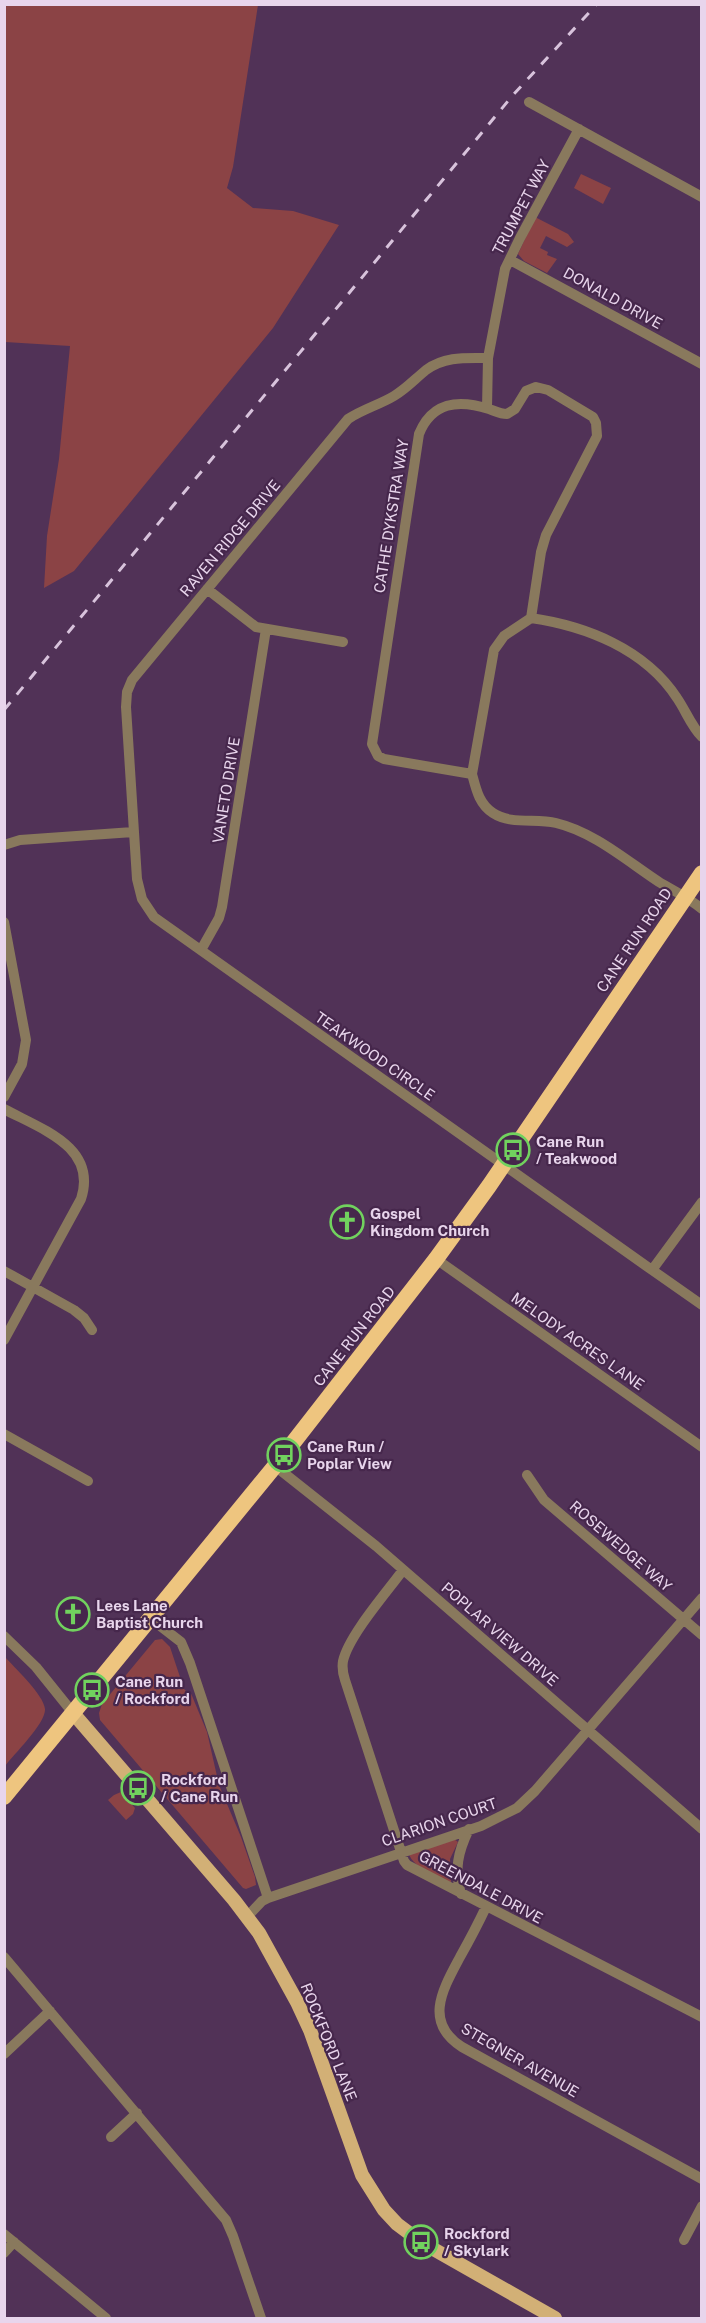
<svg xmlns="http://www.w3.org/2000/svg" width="706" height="2323" font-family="'Public Sans',sans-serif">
  <rect width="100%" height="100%" fill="#513257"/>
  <!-- green -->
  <path fill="#8b4345" d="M5,4L258,5L233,167L227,188L253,208L293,211L339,225L273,328L74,571L44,588L47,536L59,459L70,346L5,342Z
    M581,174L611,188L603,204L574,188Z
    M535,217L568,234L574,242L567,247L546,236L540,248L548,252L547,255L557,259L547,273L524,261L518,254Z
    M162,1639L170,1647L184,1689L187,1692L190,1691L207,1732L219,1785L241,1837L255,1877L256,1885L246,1889L243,1888L100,1720L99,1713L102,1704L155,1640Z
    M5,1657C14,1667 44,1695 45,1709C46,1723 14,1754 5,1766Z
    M121,1792L135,1808L133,1814L126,1820L108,1800L114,1795Z
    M454,1839L458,1842L450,1859L451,1883C439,1876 413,1868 409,1854Z"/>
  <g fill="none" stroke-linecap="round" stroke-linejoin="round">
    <!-- minor -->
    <path stroke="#89795d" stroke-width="10" d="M529,102L702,197
      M510,260L702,364
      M488,358C466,358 445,356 426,370C415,379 406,389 394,396C379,405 363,409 348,419L132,680L127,692L126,707L137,879L142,899L154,917L652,1270
      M487,408L488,358L505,269L520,238L579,129
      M207,589L256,627L343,642
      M531,618C586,626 645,649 677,698C686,711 691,726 702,737
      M472,774L384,759L378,756L372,744L419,434C432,402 458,399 489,409C495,411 500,414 507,414L515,409L526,391L536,387L548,390L593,417L596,423L597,436L546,535L541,552L531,618L504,636L494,650L472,774C476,789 479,804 493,813C511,825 536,818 556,823C594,832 627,861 659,882C674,891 688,897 702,909
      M4,845L20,840L133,832
      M4,922L26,1040L22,1064L4,1097
      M201,950L219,918L222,907L266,629
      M4,1109C41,1129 98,1147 81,1199L4,1340
      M702,1202L652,1270L702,1305
      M436,1259L702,1447
      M4,1271L74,1310L84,1318L92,1330
      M4,1434L88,1481
      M275,1466L376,1546L702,1829
      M527,1475L544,1500L702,1635
      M403,1570C387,1592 349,1635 343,1661C342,1667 343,1674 345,1680L404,1861L407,1865L702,2017
      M150,1618L181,1642L190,1663L268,1898
      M4,1636L36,1667L73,1713
      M461,1894C454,1869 458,1852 469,1829
      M486,1907C478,1924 469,1941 460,1957C443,1989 423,2022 462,2047L702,2179
      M247,1917L262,1901L268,1898L481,1826L517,1808L535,1791L702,1598
      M4,1957L226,2220L233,2236L261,2318
      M4,2054L50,2011
      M111,2137L137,2113
      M4,2234L106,2318
      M684,2240L702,2206
      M4,2253L14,2242"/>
    <!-- major -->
    <path stroke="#d2b076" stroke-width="14" d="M73,1713L234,1900L259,1933L297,2002L310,2030L362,2175L384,2210L397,2224L421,2242L555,2318"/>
    <!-- highway -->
    <path stroke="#eec57f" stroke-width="16" d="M4,1797L275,1466L436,1259L489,1186L702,873"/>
    <!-- rail -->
    <path stroke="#d8c3dc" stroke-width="3" stroke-dasharray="10 10" stroke-linecap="butt" d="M4,710L513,95L597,4"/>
  </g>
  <!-- icons -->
  <defs>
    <g id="bus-ring" transform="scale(1.725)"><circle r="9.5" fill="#46274c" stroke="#71d25e" stroke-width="1.5"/><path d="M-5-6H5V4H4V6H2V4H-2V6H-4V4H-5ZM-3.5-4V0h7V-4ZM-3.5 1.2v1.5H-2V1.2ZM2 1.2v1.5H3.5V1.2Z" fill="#71d25e"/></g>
    <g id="church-ring" transform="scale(1.725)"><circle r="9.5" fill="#46274c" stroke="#71d25e" stroke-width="1.5"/><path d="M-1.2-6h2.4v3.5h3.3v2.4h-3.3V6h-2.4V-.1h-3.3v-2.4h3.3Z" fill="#71d25e"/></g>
  </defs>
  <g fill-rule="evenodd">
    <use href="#bus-ring" x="513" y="1150"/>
    <use href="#church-ring" x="347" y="1222"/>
    <use href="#bus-ring" x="284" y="1455"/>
    <use href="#church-ring" x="73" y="1614"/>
    <use href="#bus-ring" x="92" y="1690"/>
    <use href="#bus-ring" x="138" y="1788"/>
    <use href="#bus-ring" x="421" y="2242"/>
  </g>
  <g text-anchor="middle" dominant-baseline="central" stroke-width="4.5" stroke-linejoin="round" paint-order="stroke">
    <!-- street labels -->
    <g font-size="15" fill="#e8d5ec" stroke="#46274c">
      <text transform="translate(521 207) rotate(-62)">TRUMPET WAY</text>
      <text transform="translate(613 298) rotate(29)">DONALD DRIVE</text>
      <text transform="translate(391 516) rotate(-81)">CATHE DYKSTRA WAY</text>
      <text transform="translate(230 538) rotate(-50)">RAVEN RIDGE DRIVE</text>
      <text transform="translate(226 790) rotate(-81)">VANETO DRIVE</text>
      <text transform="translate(634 940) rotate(-56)">CANE RUN ROAD</text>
      <text transform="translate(375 1056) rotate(35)">TEAKWOOD CIRCLE</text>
      <text transform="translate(354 1336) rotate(-52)">CANE RUN ROAD</text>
      <text transform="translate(578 1341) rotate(35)">MELODY ACRES LANE</text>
      <text transform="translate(621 1546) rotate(41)">ROSEWEDGE WAY</text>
      <text transform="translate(500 1634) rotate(41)">POPLAR VIEW DRIVE</text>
      <text transform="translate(439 1822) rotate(-19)">CLARION COURT</text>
      <text transform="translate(481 1887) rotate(28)">GREENDALE DRIVE</text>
      <text transform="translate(329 2042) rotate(68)">ROCKFORD LANE</text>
      <text transform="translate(520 2060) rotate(30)">STEGNER AVENUE</text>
    </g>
    <!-- poi labels -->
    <g font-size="15" font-weight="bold" fill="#e8d5ec" stroke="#46274c" text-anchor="start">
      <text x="536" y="1141">Cane Run<tspan x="536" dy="17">/ Teakwood</tspan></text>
      <text x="370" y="1213">Gospel<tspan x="370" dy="17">Kingdom Church</tspan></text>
      <text x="307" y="1446">Cane Run /<tspan x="307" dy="17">Poplar View</tspan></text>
      <text x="96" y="1605">Lees Lane<tspan x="96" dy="17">Baptist Church</tspan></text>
      <text x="115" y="1681">Cane Run<tspan x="115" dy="17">/ Rockford</tspan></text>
      <text x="161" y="1779">Rockford<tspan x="161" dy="17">/ Cane Run</tspan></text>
      <text x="444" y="2233">Rockford<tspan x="444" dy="17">/ Skylark</tspan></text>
    </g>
  </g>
  <!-- border -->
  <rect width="706" height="2323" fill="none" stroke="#e8d5ec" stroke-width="12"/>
</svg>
